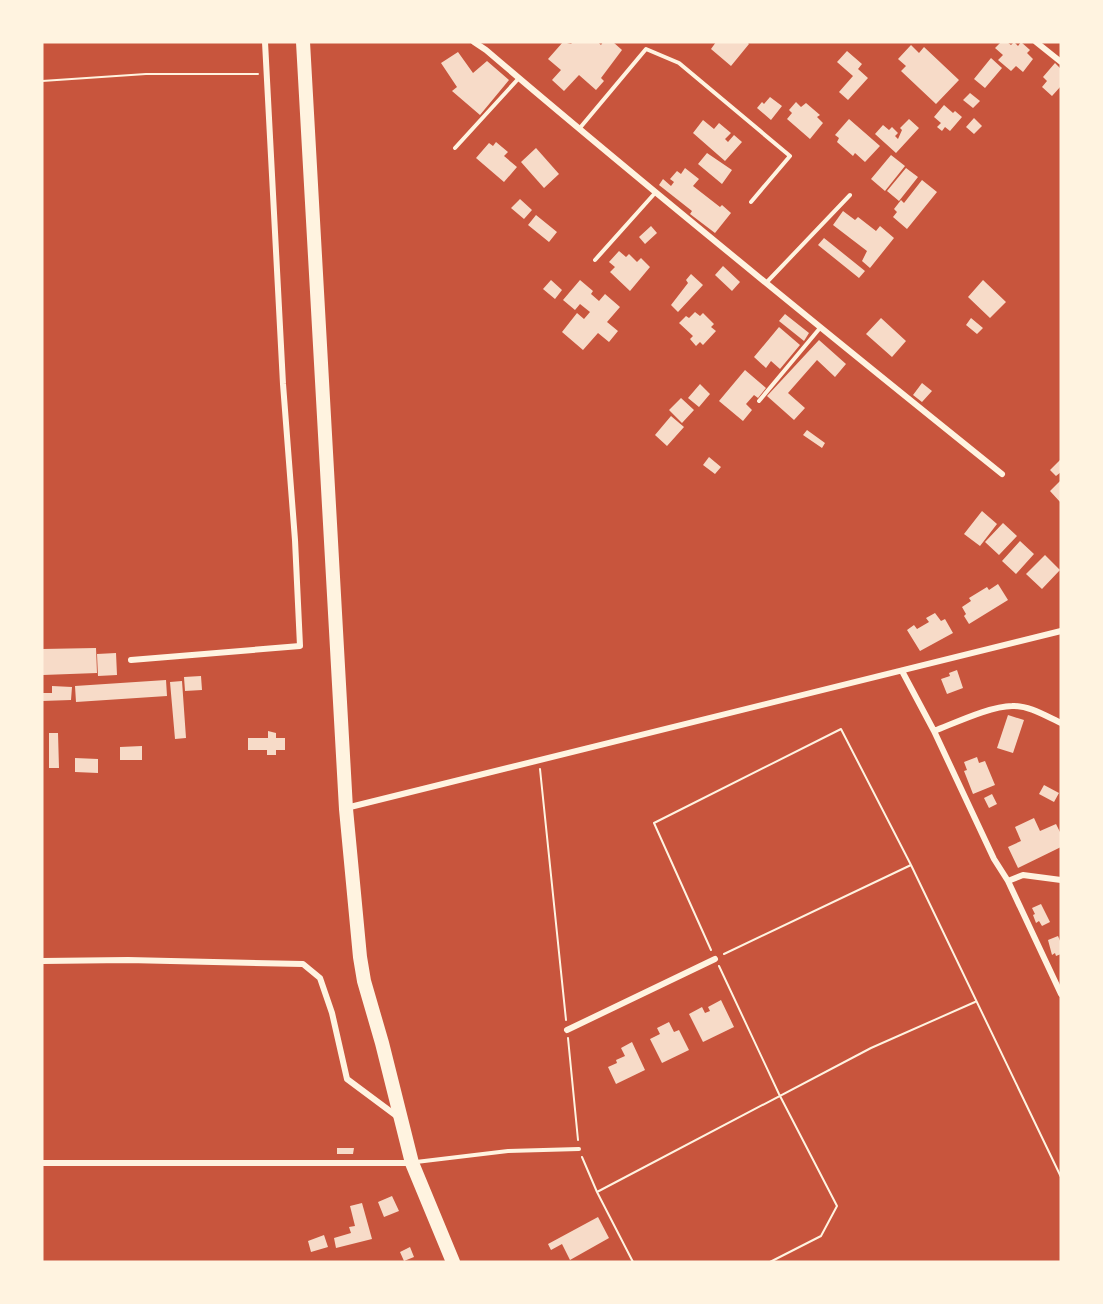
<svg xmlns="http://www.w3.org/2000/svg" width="1103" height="1304" font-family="Jost,sans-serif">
  <rect width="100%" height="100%" fill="#c8553d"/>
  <!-- building -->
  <path fill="#f7dbc8" d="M563,42L571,44L573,42H598L601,45L603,42H613L622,50L601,78L604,81L596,90L579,75L564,91L552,80L561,70L548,59Z
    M716,42H747L749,44L731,66L711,49Z
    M1001,42H1007L1011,45L1014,42L1018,46L1021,42L1030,50L1027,53L1033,59L1023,72L1016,66L1011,71L998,60L1003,55L995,48Z
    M911,45L919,53L924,47L959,80L936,104L901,71L906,66L898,59Z
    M847,51L862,64L858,69L868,78L848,100L839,92L853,76L837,62Z
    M458,52L473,73L487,61L509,80L480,115L452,91L457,87L441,63Z
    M991,58L1002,68L985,88L974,79Z
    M1055,63L1061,69V86L1052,96L1042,87L1047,81L1043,77Z
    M970,93L980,101L973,108L963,100Z
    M770,97L782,106L771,120L757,108L762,102L764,104Z
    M796,102L801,107L806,103L820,115L817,117L823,123L810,139L787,119L792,113L789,110Z
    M944,105L953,113L955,111L962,117L950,131L945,127L942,131L937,127L941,123L934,117Z
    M974,118L982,126L974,134L966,127Z
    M849,119L880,146L865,162L855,153L853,156L837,142L839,138L835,135Z
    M909,119L919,128L896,153L875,134L883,125L889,130L892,127L898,133L895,136L898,139L902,130L900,128Z
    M703,120L714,129L719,123L731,133L725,139L728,142L734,135L742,142L725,161L693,133Z
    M496,142L508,152L504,156L517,167L504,182L476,158L489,143L493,146Z
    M536,148L559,174L544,188L521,162Z
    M707,153L732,170L722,184L698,164Z
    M891,155L905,166L885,191L871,179Z
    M685,168L699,179L693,186L720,207L722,205L731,213L715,233L690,214L692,211L659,185L663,179L671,186L674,182L670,179L677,171L681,174Z
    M906,168L918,177L899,201L887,191Z
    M922,180L937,192L907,229L893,217L897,212L894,209L901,200L904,203Z
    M520,199L532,210L524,219L511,208Z
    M843,211L855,220L858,217L876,231L880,226L894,238L870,268L862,261L867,251L833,225Z
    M536,215L557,232L549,242L528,225Z
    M651,226L657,233L645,244L639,237Z
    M824,238L865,271L859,278L818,245Z
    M619,251L626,257L629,254L637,262L641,258L650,267L630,291L610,272L615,267L609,262Z
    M723,266L740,282L732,291L715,275Z
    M691,274L703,285L678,312L671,305L688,283L686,280Z
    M551,280L562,290L555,299L543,289Z
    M580,280L593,291L591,294L599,301L605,294L620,307L607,322L618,331L609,342L598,333L583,350L562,332L577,313L584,319L590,312L580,304L575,310L563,300Z
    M983,280L1006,302L990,318L968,297Z
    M695,312L700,316L703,313L714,324L711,327L716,331L703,345L700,342L696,346L690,339L693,336L679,323L686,316L689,318Z
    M785,314L809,333L804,341L779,321Z
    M881,318L906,341L892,357L866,334Z
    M971,318L983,328L977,334L966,325Z
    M779,327L800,345L780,369L771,361L766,368L754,357Z
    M819,340L846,364L835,377L817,360L788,393L805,408L794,420L767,396Z
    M745,370L766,388L758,398L754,395L746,404L752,410L743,421L719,401Z
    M922,383L932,391L922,402L913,395Z
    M700,384L710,394L699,407L688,398Z
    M681,398L694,410L682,423L669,410Z
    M671,416L684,427L667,446L655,435Z
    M807,430L825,443L822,448L803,435Z
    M709,457L721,467L715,474L703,465Z
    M1060,460L1061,472L1056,476L1050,470Z
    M1061,480V503L1050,491Z
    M982,511L997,524L980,546L964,534Z
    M1003,523L1017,536L999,555L985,542Z
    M1020,541L1034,554L1016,574L1002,561Z
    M1045,555L1060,570L1042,589L1026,574Z
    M998,584L1008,600L969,624L964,616L966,614L962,607L971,601L969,598L987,587L989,590Z
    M935,613L941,621L945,619L953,633L920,651L907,630L914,625L917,629L929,622L926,618Z
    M96,648L97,673L43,675L42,649Z
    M116,653L117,675L98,676L97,654Z
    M957,670L963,688L947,694L941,679L950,676L949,673Z
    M201,676L202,690L185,691L184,677Z
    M166,680L167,696L76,702L75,686Z
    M182,681L186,738L175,739L170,682Z
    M52,686L72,687L71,700L42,701V693H52Z
    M1008,715L1024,720L1013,753L997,748Z
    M268,731L276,733V738H285V750H276V755H267V750H248V738H268Z
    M49,733H58L59,768H49Z
    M142,746V760H120V747Z
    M977,757L979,763L985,761L995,785L973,794L964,771L967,770L964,762Z
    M75,758L98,759V773L75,772Z
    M1044,785L1059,793L1054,802L1039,794Z
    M992,794L997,804L989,808L984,798Z
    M1034,818L1040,831L1056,824L1061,834V847L1018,868L1008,847L1021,841L1015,827Z
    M1041,904L1050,922L1042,926L1039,921L1036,923L1033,915L1035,914L1032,908Z
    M1058,936L1061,943V954L1056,956L1055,953L1052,955L1048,940Z
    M721,1000L734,1027L703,1042L689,1014L702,1007L705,1013L710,1011L708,1007Z
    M669,1022L674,1032L679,1030L689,1050L662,1063L650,1039L660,1034L657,1028Z
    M632,1042L645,1070L616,1084L608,1067L617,1063L616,1060L625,1056L621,1048Z
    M337,1148H354L353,1154H337Z
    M392,1196L399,1211L384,1217L378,1202Z
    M362,1203L372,1239L336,1248L334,1238L351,1233L349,1227L355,1226L350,1206Z
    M598,1217L609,1238L570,1260L562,1244L551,1250L548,1244Z
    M324,1235L328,1247L311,1252L308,1241Z
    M410,1247L414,1257L404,1261L400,1252Z"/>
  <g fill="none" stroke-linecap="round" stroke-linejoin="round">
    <!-- path -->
    <path stroke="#fff3e0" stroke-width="2" d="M42,81L146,74H258
      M540,769L566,1020
      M711,950L654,823L841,729L911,865L1061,1177
      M724,954L911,865
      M719,966L779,1094L837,1206L821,1236L770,1262
      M568,1038L578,1140
      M582,1157L597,1192L633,1262
      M597,1192L871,1048L975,1002"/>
    <!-- service -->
    <path stroke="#fff3e0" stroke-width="4" d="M579,129L646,49L679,63L790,156L751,202
      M455,148L519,78
      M595,260L655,193
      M766,283L850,195
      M759,401L820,328
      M416,1162L508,1151L579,1149"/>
    <!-- minor -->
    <path stroke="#fff3e0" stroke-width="6" d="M474,42L486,50C656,195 829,335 1002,474
      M1036,42L1061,62
      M131,660L300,646L295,540L283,384L265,42
      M902,671L934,731L994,859L1008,881L1023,875L1061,880
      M934,731C955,723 991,706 1012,706C1028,705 1046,716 1061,723
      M346,808L1061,631
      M1008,881L1061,994
      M42,961L128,960L303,964L320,978L332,1013L347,1079L398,1117
      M567,1030L715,959
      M42,1163H411"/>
    <!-- trunk -->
    <path stroke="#fff3e0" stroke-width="14" d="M303,42L346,809L360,957L364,981L382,1043L412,1163L453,1262"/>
  </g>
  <!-- border -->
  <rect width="1103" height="1304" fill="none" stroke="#fff3e0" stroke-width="87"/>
</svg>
